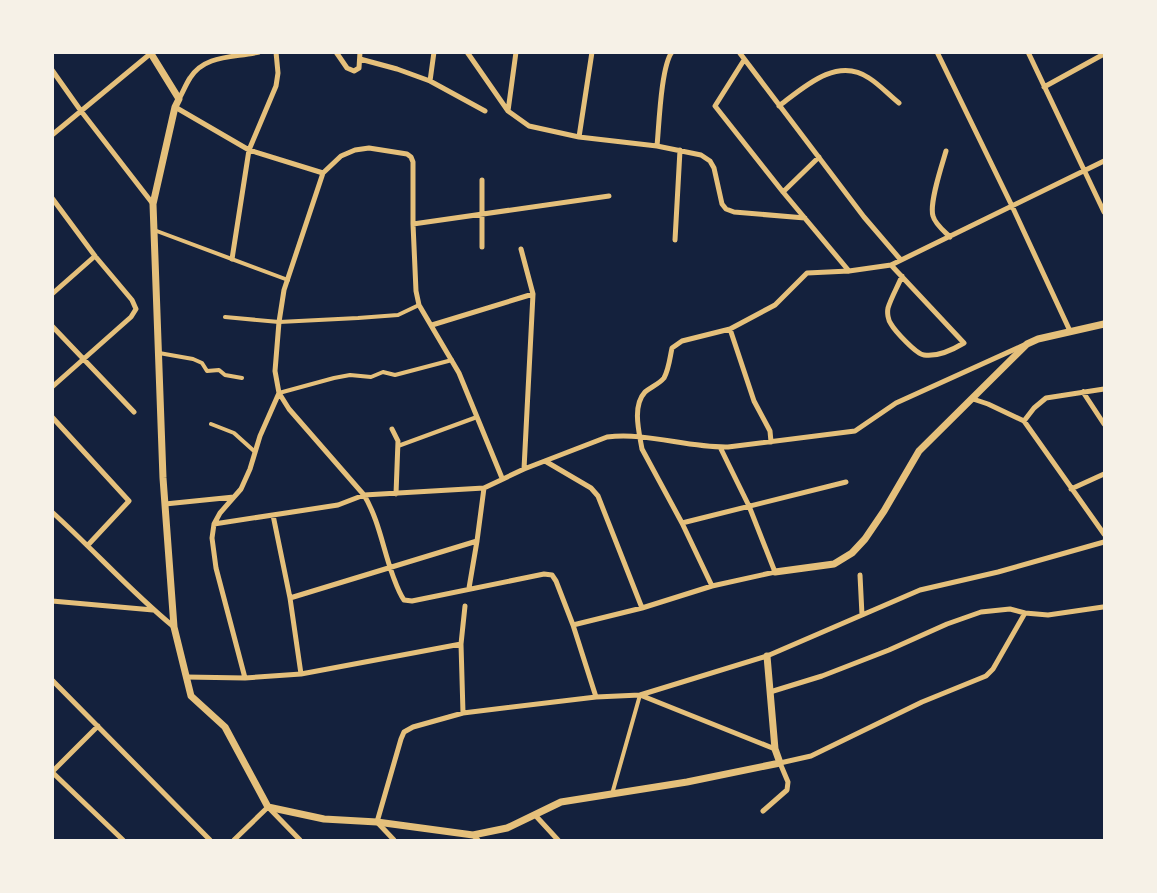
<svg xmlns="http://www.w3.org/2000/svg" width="1157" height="893" font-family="Lato,sans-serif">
  <rect width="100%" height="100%" fill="#14213d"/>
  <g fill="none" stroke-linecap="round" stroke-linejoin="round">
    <!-- pedestrian -->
    <path stroke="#e5c07b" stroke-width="4" d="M154,230L288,280
      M225,317L279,322L358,318L398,315L419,305
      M159,353L193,359L202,363L207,371L219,370L225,375L242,378
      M279,393L334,378L350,375L371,377L383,372L395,375L452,360
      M211,424L234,433L254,451
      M398,446L477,417
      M612,794L640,695"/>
    <!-- minor -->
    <path stroke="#e5c07b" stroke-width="5" d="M336,52L347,68L354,71L359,68L360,52
      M467,52L508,111L529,126L579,137L657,146L701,155L710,161L714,168L722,204L726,209L734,212L805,218
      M739,52L864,217L900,259
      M937,52L1012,206L1070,331
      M1028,52L1104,212
      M360,59L397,69L430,81L485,111
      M744,60L715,106L783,192L849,271
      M52,70L81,111L153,204
      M430,81L434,52
      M1044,87L1104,54
      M179,99C183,92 186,84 190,78C205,54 235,58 259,52
      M779,106C804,87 837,56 869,78C880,85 889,95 899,103
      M175,107L249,150L323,173
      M508,111L516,52
      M52,135L150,54
      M579,137L592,52
      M657,146C659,126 661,66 672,52
      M946,151C942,165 929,203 933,216C935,224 944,231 950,237
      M783,192L819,157
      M52,198L95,256L132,300L136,309L131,317L52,387
      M413,224L609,196
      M675,240L680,150
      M482,247V180
      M521,249L533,294L524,469
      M232,259L249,150L276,86L278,73L276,52
      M891,265L964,343C954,349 937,357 924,355C916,354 895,331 891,324C888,320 887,313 888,308C891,298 898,286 902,276
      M52,294L95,256
      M432,325L533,294
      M52,326L134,412
      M730,329L754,401L770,431L771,442
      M1083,392L1104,424
      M973,399L988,404L1024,421L1104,534
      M52,417L129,501L88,545
      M1024,421L1034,408L1046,398L1104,389
      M392,429L398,441L396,494
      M545,461L591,488L598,496L642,608
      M502,478L459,373L419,305L416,291L413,224V162L411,157L407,154L369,148L355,150L341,156L323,173L284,290L279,322L275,371L279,393L289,409L364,495C379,520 383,549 393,576C396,584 399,593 404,600L412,601L544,574L552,575L556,581L573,625L596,697
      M1071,489L1104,474
      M165,504L234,497
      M52,512C94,550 131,592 174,627
      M273,515L290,598L301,674
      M682,523L846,482
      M214,524L338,505L364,495L484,488L524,469L607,437C647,432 688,448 728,447L855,431L896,403L1024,345
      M860,575L862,615
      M712,586L682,523L642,449C639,432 632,406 645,392C651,387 659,384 664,378C669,369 670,357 672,348L682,341L730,329L775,305L807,273L849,271L891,265L1104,161
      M469,588L477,541L484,488
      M290,598L477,541
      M52,601L153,610
      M573,625L642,608L712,586L775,572L749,506L720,447
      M186,677L245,678L301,674L461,644
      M245,678L216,568L212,538L214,524L220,513L241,489L250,469L260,436L279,393
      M52,680L210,840
      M770,692L822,676L889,650L947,624L981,612L1010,609L1025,613L1048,615L1103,607
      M640,695L775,749
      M463,713L461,644L465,606
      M52,772L123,840
      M52,772L98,726
      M763,811L787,790L788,782L780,763L811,756L922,702L986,676L993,669L1025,613
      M535,815L558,840
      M473,835L478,840
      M234,840L268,807L300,840
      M394,840L377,822L401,739L404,732L413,727L463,713L596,697L640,695L767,656L920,590L998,572L1104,542"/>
    <!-- tertiary -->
    <path stroke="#e5c07b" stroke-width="7" d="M150,52L179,99L175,107L153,204L163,478L174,627L191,696L225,727L268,807L324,819L377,822L473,835L507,828L561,802L687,782L780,763L775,749L767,656
      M775,572L834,564L852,553L865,539L884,511L919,451L1027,344L1038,339L1104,324"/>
  </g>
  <!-- border -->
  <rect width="1157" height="893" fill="none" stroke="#f6f1e7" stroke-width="108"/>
</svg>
